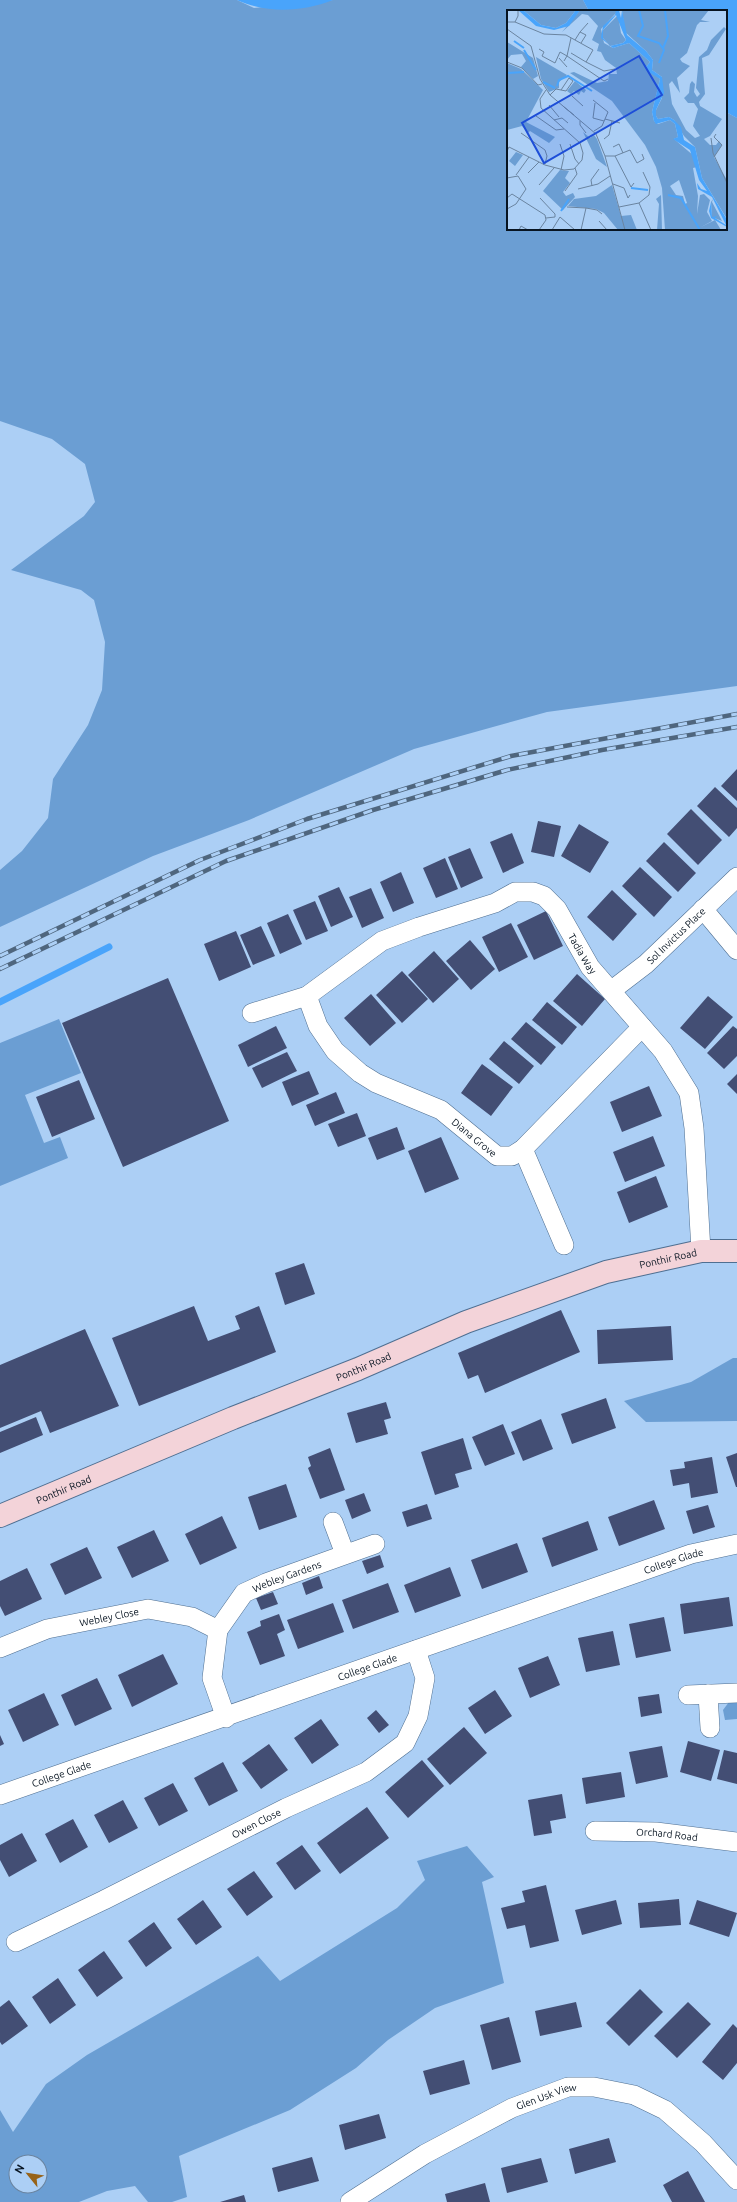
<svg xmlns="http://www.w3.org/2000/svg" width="737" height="2202" font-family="Ubuntu,sans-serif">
  <rect width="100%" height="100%" fill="#accff5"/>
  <!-- green -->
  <path fill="#6b9ed3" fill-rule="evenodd" d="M0,0H237L254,8L333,0H583L589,11H508V229H726V112L737,118V686L547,712L414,749L249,820L153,856L0,927V870L22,851L48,818L53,779L88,725L102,690L105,642L94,600L81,590L11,570L84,516L95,502L85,464L52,439L0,421Z
    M59,1019L81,1073L25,1095L44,1143L60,1137L68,1158L0,1186V1043Z
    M733,1358H737V1421L646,1422L624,1401L691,1382Z
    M737,1699V1719L725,1720L723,1710L729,1702Z
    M467,1846L494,1877L482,1882L504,1983L435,2008L388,2040L356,2068L290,2110L179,2156L187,2197L172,2202H148L135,2186L107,2191L79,2202H0V2110L13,2132L46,2084L87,2055L258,1956L280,1981L397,1908L425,1880L417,1861ZM16,2162H40V2186H16Z"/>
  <!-- water -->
  <path fill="#49a4fb" d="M237,0H333C302,12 268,14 237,0Z
    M583,0H737V118L726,112V11H589Z"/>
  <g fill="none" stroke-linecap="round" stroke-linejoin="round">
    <!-- stream -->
    <path stroke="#49a4fb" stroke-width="7" d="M0,1002L109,947"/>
  </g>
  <!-- building -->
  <path fill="#434e74" d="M737,769V801L721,786Z
    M715,787L737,808V828L729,837L697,806Z
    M691,809L722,840L698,865L667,834Z
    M538,821L561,826L554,857L531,852Z
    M579,824L609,842L590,873L561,856Z
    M512,833L524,863L503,873L490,842Z
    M664,842L696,873L678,892L646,861Z
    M470,848L483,878L461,888L448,857Z
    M445,858L458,889L436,898L423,868Z
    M640,867L672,897L654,917L622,886Z
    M401,872L414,903L393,912L380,882Z
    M339,887L353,917L331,927L318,896Z
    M371,888L384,918L362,928L349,897Z
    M612,890L637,914L613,941L587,917Z
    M315,901L328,931L306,940L293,910Z
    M546,911L563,946L534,960L517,925Z
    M288,914L302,944L280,954L267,923Z
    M511,923L528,957L499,972L482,937Z
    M261,926L275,956L253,965L240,935Z
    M236,931L251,967L219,981L204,944Z
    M470,940L495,969L471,990L446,961Z
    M434,951L459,979L433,1003L408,975Z
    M402,971L428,999L402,1023L376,995Z
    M577,974L605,999L582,1026L553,1001Z
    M168,978L229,1121L123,1167L62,1023Z
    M371,994L396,1023L370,1046L344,1018Z
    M708,996L733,1017L705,1049L680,1028Z
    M547,1002L577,1027L562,1045L532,1020Z
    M526,1022L556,1047L541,1065L511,1039Z
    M276,1026L287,1048L248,1067L238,1045Z
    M733,1026L737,1029V1056L724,1069L707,1053Z
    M504,1041L534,1066L519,1084L489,1059Z
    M287,1052L297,1071L262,1088L252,1068Z
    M482,1064L513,1087L491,1116L461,1093Z
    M309,1071L319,1094L292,1106L282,1082Z
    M737,1074V1094L727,1084Z
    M79,1080L95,1119L52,1137L36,1097Z
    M649,1086L662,1116L622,1132L610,1102Z
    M336,1092L345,1113L315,1126L306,1105Z
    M357,1113L366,1136L338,1147L328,1124Z
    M397,1127L405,1149L377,1160L368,1138Z
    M653,1136L665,1166L625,1182L613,1152Z
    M441,1137L459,1179L425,1193L408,1151Z
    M656,1176L668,1207L629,1223L617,1192Z
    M304,1263L315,1294L285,1305L275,1273Z
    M194,1306L208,1341L240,1329L235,1316L259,1306L276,1352L139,1406L112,1338Z
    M561,1310L580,1352L485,1393L478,1375L468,1379L458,1353Z
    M671,1326L673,1360L598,1364L597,1330Z
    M85,1329L119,1406L50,1433L41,1411L0,1428V1365Z
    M606,1398L616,1428L572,1444L561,1414Z
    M386,1402L391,1418L384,1420L388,1434L356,1443L347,1413Z
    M36,1417L43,1435L0,1453V1432Z
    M541,1419L553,1449L523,1461L511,1432Z
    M503,1424L515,1454L485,1466L472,1437Z
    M463,1438L472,1469L455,1474L459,1487L435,1495L421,1452Z
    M330,1448L345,1490L320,1499L308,1468L311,1466L308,1457Z
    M737,1453V1487H736L726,1457Z
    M712,1457L718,1493L691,1498L689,1483L673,1486L670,1470L685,1468L684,1462Z
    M286,1484L297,1517L259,1530L248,1497Z
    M364,1493L371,1511L352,1519L345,1500Z
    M654,1500L665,1529L619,1546L608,1517Z
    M427,1504L432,1519L407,1527L402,1512Z
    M708,1505L715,1527L693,1534L686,1511Z
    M222,1516L237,1548L200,1565L185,1534Z
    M588,1521L598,1550L552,1567L542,1538Z
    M154,1530L169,1561L132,1578L117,1547Z
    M517,1543L528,1572L482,1589L471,1560Z
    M87,1547L102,1578L65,1595L50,1564Z
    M380,1555L384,1567L367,1574L362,1561Z
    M450,1567L461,1596L415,1613L404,1585Z
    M27,1568L42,1599L5,1616L0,1606V1581Z
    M319,1576L323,1588L306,1595L302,1583Z
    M388,1583L399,1612L353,1629L342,1600Z
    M273,1592L278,1604L261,1610L256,1598Z
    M729,1597L733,1626L684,1634L680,1604Z
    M333,1603L344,1632L298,1649L287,1620Z
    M279,1614L285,1630L277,1634L285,1656L260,1665L247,1632L261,1626L260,1621Z
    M664,1617L671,1651L636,1658L629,1624Z
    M613,1631L620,1665L586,1672L578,1638Z
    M163,1654L178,1684L132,1707L118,1675Z
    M548,1656L560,1685L530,1698L518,1668Z
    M97,1678L112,1709L75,1726L61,1695Z
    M495,1690L512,1716L485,1734L468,1708Z
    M44,1693L59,1725L23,1742L8,1710Z
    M659,1694L662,1713L641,1717L638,1697Z
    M376,1710L389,1725L379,1733L367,1718Z
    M321,1719L339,1745L312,1764L294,1738Z
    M464,1727L487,1753L450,1785L427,1759Z
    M0,1735L4,1744L0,1746Z
    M688,1741L720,1750L711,1781L680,1772Z
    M269,1744L288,1770L261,1789L242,1763Z
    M662,1746L668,1777L636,1784L629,1752Z
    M724,1750L737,1753V1784L717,1779Z
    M422,1760L444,1786L408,1818L385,1792Z
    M223,1762L238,1791L209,1806L194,1778Z
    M621,1772L625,1797L586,1804L582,1778Z
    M173,1783L188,1811L159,1826L144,1798Z
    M562,1794L566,1818L550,1821L552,1833L534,1836L528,1800Z
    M123,1800L138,1828L109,1843L94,1815Z
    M367,1807L389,1838L340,1874L317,1843Z
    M73,1819L88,1847L60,1863L45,1834Z
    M22,1833L37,1861L9,1877L0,1860V1845Z
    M302,1845L321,1871L295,1890L276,1863Z
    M254,1871L273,1897L247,1916L227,1889Z
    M546,1885L559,1941L530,1948L525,1925L507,1929L501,1908L525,1902L522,1891Z
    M679,1899L681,1925L640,1928L638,1903Z
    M203,1900L222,1927L196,1945L177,1919Z
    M616,1900L622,1924L582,1935L575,1910Z
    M697,1900L737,1913L729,1937L689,1924Z
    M154,1922L172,1948L146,1967L128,1941Z
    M104,1951L123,1978L97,1997L78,1970Z
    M58,1978L76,2005L50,2024L32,1997Z
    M640,1989L663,2012L629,2046L606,2023Z
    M9,2000L28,2026L2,2045L0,2042V2007Z
    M576,2002L582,2027L540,2036L535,2011Z
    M688,2002L711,2024L677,2058L654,2036Z
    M509,2017L521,2062L492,2070L480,2025Z
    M733,2024L737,2028V2063L723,2080L702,2062Z
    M464,2060L470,2084L430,2095L423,2071Z
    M379,2114L386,2138L345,2150L339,2125Z
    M609,2138L616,2162L575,2174L569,2149Z
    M312,2157L319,2181L278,2192L272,2168Z
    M541,2158L548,2182L507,2193L501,2168Z
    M688,2171L705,2202H672L663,2185Z
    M485,2183L490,2202H447L445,2194Z
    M244,2195L246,2202H220Z"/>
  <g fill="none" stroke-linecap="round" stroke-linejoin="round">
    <!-- minor casing -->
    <g stroke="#4f6f91" stroke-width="20">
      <g id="minor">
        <path d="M703,909L737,950"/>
        <path id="s1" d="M612,990L646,964L737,877"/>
        <path id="s2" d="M307,996L318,1026L335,1051L360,1073L376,1083L441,1110L497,1156H512L523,1149L642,1027"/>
        <path id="s3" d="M252,1013L307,996L382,941L419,927L495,903L515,892H533L544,896L557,909L590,967L663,1051L689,1093L694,1128L701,1251"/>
        <path d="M523,1149L564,1245"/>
        <path d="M333,1522L345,1554"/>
        <path id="s4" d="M0,1648L47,1629L148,1609L192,1617L218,1630"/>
        <path d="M708,1694L710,1728"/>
        <path d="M688,1695L737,1693"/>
        <path id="s5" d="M226,1718L212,1678L218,1630L244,1593L266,1583L375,1544"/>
        <path id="s6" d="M0,1795L691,1554L737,1544"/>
        <path id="s7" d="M595,1831L656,1832L737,1842"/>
        <path id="s8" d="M16,1942L104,1900L286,1808L366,1772L405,1743L418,1716L425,1678L416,1650"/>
        <path id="s9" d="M350,2202L425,2154L512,2108L568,2087H594L634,2095L665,2110L703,2143L737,2180"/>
      </g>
    </g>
    <!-- secondary casing -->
    <g stroke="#4f6f91" stroke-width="24">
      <g id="secondary">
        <path id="s10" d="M0,1516L233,1418L358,1369L466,1322L606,1272L701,1251H737"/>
      </g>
    </g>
    <!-- minor -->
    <use href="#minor" stroke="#fff" stroke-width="19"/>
    <!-- secondary -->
    <use href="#secondary" stroke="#f3d3d9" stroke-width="22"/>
    <!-- rail casing -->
    <g stroke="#4f667e" stroke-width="4.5">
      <path id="rail" d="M0,956L200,860L307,819L511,756L737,714
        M0,969L226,861L373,810L507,770L602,750L737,727"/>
    </g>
    <!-- rail -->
    <use href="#rail" stroke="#accff5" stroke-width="3" stroke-dasharray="9" stroke-linecap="butt"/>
  </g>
  <g text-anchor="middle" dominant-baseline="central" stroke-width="4" stroke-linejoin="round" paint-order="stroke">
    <!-- street labels -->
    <g font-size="10" fill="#071421" stroke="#accff5">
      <text stroke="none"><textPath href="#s1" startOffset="84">Sol Invictus Place</textPath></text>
      <text stroke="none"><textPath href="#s3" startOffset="392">Tadia Way</textPath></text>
      <text stroke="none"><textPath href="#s2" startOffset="228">Diana Grove</textPath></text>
      <text stroke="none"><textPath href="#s10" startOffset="717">Ponthir Road</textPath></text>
      <text stroke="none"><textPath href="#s10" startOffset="393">Ponthir Road</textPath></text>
      <text stroke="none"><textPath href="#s10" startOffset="69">Ponthir Road</textPath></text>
      <text stroke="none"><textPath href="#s6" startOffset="713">College Glade</textPath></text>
      <text stroke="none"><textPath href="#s5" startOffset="182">Webley Gardens</textPath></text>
      <text stroke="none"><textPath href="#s4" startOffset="114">Webley Close</textPath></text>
      <text stroke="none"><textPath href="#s6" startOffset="389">College Glade</textPath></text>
      <text stroke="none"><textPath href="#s6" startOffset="65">College Glade</textPath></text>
      <text stroke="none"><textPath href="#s8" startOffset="268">Owen Close</textPath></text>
      <text stroke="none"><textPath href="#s7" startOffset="72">Orchard Road</textPath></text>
      <text stroke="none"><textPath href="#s9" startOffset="224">Glen Usk View</textPath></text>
    </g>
  </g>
  <!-- overview -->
  <g transform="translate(507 10)">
    <rect width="220" height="220" fill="#accff5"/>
    <path d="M16,0H69L59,13L49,18L34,15ZM73,0H109V3L94,19L97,33L106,38L122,33L143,52L139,57L153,69L145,102L147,111L151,114L163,110L168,114L171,127L167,129L187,146L190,157L186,158L191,186L190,204L193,185L197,184L203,190L200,202L205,211L194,217L208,210L214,220H158L155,178L149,157L138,135L105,91L63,63L67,62L90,73L101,71L102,64H110L109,58L98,50L94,42L90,41L92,34L85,30L91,16L81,5L75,4L55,22ZM172,170L180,193L178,194L176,186L169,185L163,176ZM115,0H202L194,10L203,12H193L190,15L180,43L173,49L175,52L183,56L170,68L173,83L165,71L162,74L165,94L179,120L188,128L193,126L186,116L191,99L187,93H181L177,88L182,83L183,74L185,71L188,74L187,82L190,87L193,84L189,78L192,47L200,40L204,30L217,17L219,19L202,45L195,48L198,84L192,92L193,96L215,109L203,126L197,129L203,135H209L212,131L215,135L207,147L220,170V209L195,168L188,137L177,126L167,110L162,107L151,109L149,106V100L155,88V67L145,60L146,50L139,41L118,22ZM111,5L114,23L119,30L116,33L103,36L96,28V20ZM0,32L26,48L31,66L26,69L14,57L19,51L15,44L4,45L0,50ZM29,47L60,65L52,72V78L42,82L34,69ZM0,53L14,59L36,80L19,112L48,127L42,133L23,121L21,123L15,116L0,120ZM68,71L79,80L77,83L74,81L72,85L67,81L64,84L60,81ZM76,122L83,128L87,125L90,129L100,157L89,149ZM9,142L16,145L8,156L2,151ZM53,160L62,161L58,168L63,173L56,182L59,186L66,183L68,187L56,200L36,181ZM105,175L114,206L124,205L130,220H111L97,203L89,199L61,196L67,189L89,186ZM154,185L155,220H150L152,194L149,189ZM206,189L205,192L215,211L205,207L204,192Z" fill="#6b9ed3" fill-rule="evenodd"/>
    <path d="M11,0H16L34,15L49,18L59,13L69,0H73L62,16L47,20L29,16ZM109,0H112L114,8L115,0L120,25L139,41L146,50L145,60L155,67L157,83L149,100V106L151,109L162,107L167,110L174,117L177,130L188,137L195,168L219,208L220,217L204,208L202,201L204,192L205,207L210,206L208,208L219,215L205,187L191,179L190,173L194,179L200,181L192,170L183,140L166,129L171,127L168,114L163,110L149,114L147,111L145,102L153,69L140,61L139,57L143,52L122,33L106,38L94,28L96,16L108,5ZM109,5L119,30L116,33L103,36L96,28V20Z" fill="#49a4fb" fill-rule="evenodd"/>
    <path fill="none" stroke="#49a4fb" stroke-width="2" d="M132,0L136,16L131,26L152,33L157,40L152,53M7,31L17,38M156,38L161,26L158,0M17,40L29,60M0,63L17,62M36,72L48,78M50,76L52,70L61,66L85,81M124,178L141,180M161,185L174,188L193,220M54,201L62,189"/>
    <path fill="none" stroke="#6a84a0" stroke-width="1" d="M0,12H8L11,6V1M8,12L37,24L59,25L86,40L79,52L64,43M0,19L24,36L33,69L43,85L89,124L98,146L118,220M73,22L81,13M68,30L73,22L79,25L74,33M32,39L37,42L35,46L48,53L53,42L60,46L64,28M52,48L60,57M57,51L60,46L97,71L101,69M0,52L15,58L31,75L35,74M79,52L97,61L108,59M43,85L49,79L59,81L66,71L62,68L54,80M65,86L76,96M86,90L101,102L95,116L87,121M88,93L86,108L97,111M42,95L52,107M57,97L67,105M29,106L49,120L57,119M98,109L113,113M47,110L55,108L61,113M73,111V115L79,123M14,123L38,140L40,146L38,154M204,128L206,143L220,173M97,129L102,125L105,111M53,134L57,146L54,160M63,134L68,149L72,154M106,137L112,134L116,143M0,141L2,137L38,155L57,160L67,159L75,150L76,143L73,133L34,98L33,89L39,80M98,146H108L123,140L130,153L137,149L135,144M108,146L124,177L127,173M207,147L215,135L207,127L209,124M21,163L32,152M9,165L22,147M106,174L117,178L121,188L123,185M32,175L47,158M85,176L84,170L92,159M71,179L91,174L103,166M58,181L70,164L68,158M0,188L5,184L38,205L39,210L32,220M33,188L48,204V207L39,208M132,193L144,220M60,197L79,198M112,197L132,193L142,185L143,177L136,162M0,199L9,194L19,179L11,166L0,168M92,211L100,220M12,220L14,216L21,220M45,220L53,207L68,220M74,220L79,198L90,200L95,204"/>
    <path fill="#1d4ed8" fill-opacity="0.15" stroke="#1d4ed8" stroke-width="2" d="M132,46L155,85L37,153L15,113Z"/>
    <rect width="220" height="220" fill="none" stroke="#071421" stroke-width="2"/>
  </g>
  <!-- north arrow -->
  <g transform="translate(28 2174) rotate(300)"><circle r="19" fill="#accff5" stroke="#6a84a0"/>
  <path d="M0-3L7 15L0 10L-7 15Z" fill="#976318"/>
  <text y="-6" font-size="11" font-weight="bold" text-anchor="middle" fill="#071421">N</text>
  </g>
</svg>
